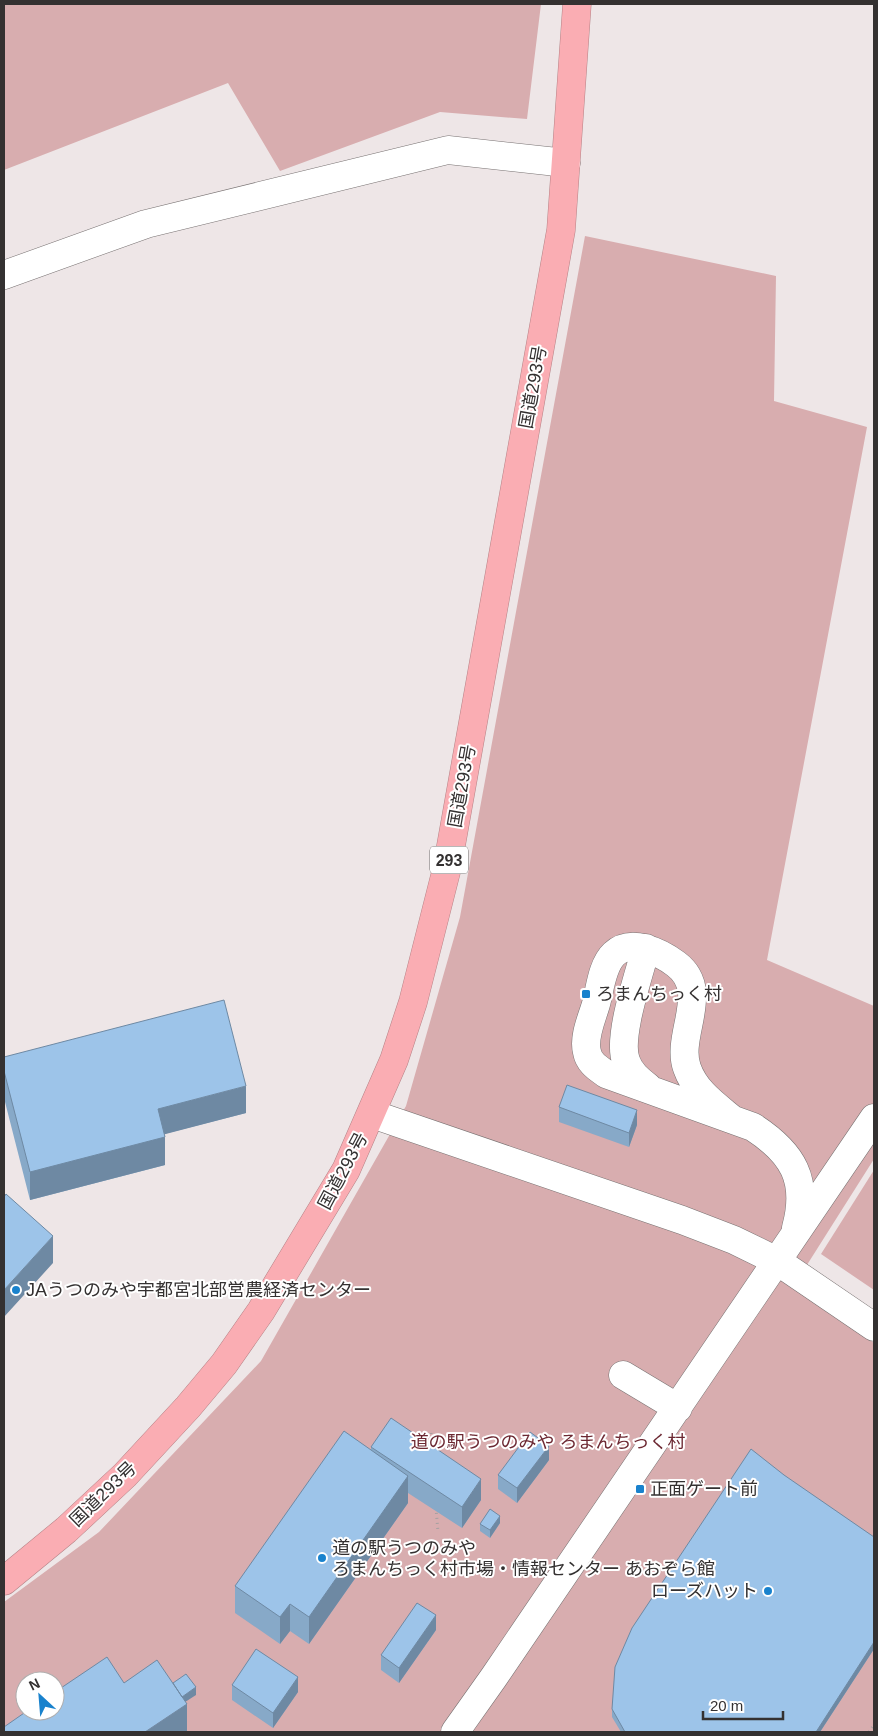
<svg xmlns="http://www.w3.org/2000/svg" width="878" height="1736" font-family="Helvetica,'Noto Sans JP',sans-serif">
  <rect width="100%" height="100%" fill="#eee6e7"/>
  <!-- green -->
  <path fill="#d8adaf" fill-rule="evenodd" d="M4,4H541L527,119L440,112L280,171L228,83L4,170Z
    M585,236L776,276L774,401L867,427L767,960L874,1006V1159L793,1287L874,1343V1732H4V1602L99,1532L261,1361L406,1106L460,917ZM25,1681H55V1711H25Z
    M874,1170V1290L821,1254Z"/>
  <g fill="none" stroke-linecap="round" stroke-linejoin="round">
    <!-- minor casing -->
    <g stroke="#787272" stroke-width="29">
      <path id="minor" d="M4,275L146,224L448,150L566,163
        M646,948C639,975 617,1037 626,1061C630,1073 639,1080 648,1087
        M372,1114L682,1220L734,1240L777,1261L874,1327
        M732,1119C714,1104 695,1091 687,1068C675,1035 712,991 676,964C660,952 631,938 614,954C602,965 600,989 596,1004C592,1018 583,1037 587,1052C589,1063 598,1068 606,1074L753,1127C793,1153 809,1180 796,1228
        M623,1375L678,1408
        M455,1732L494,1677L874,1118"/>
    </g>
    <!-- highway casing -->
    <g stroke="#b58286" stroke-width="29">
      <path id="highway" d="M4,1581L66,1530L125,1475L188,1407L224,1364L261,1311L346,1170L394,1060L413,1002L447,868L561,230L577,4"/>
    </g>
    <!-- path -->
    <path stroke="#a6a0a1" stroke-width="3" stroke-dasharray="1 4" stroke-linecap="butt" d="M431,1433L432,1449
      M436,1508L438,1532
      M869,1732L874,1725"/>
    <!-- minor -->
    <use href="#minor" stroke="#fff" stroke-width="28"/>
    <!-- highway -->
    <use href="#highway" stroke="#faadb3" stroke-width="28"/>
  </g>
  <!-- wall -->
  <path fill="#87a9c8" d="M4,1057L246,1113L164,1134L165,1165L30,1200L4,1098Z
    M559,1107L637,1125L629,1147L559,1122Z
    M371,1447L481,1500L462,1528L408,1493V1503L309,1644L290,1631L280,1644L235,1613V1586L371,1450Z
    M549,1460L517,1503L498,1489V1475Z
    M500,1523L490,1538L480,1531V1524Z
    M436,1630L399,1683L381,1670V1655Z
    M874,1649L820,1732H621L612,1717V1709Z
    M232,1685L298,1692L273,1728L232,1700Z"/>
  <!-- shaded-wall -->
  <path fill="#6e89a3" d="M246,1086V1113L158,1136V1109Z
    M637,1110V1125L629,1147V1133Z
    M165,1137V1165L30,1200V1172Z
    M53,1236V1263L4,1317V1290Z
    M549,1446V1460L517,1503V1488Z
    M408,1476V1503L309,1644V1617Z
    M481,1479V1500L462,1528V1507Z
    M500,1516V1523L490,1538V1530Z
    M290,1604V1631L280,1644V1617Z
    M436,1615V1630L399,1683V1668Z
    M874,1642V1649L820,1732H816Z
    M298,1677V1692L273,1728V1713Z
    M196,1687V1695L182,1704V1697Z
    M187,1704V1731L186,1732H145Z"/>
  <!-- building -->
  <path fill="#9dc4e9" stroke="#6e89a3" d="M224,1000L246,1086L158,1109L165,1137L30,1172L4,1071V1057Z
    M567,1085L637,1110L629,1133L559,1107Z
    M6,1194L53,1236L4,1290V1197Z
    M391,1418L481,1479L462,1507L371,1447Z
    M344,1431L408,1476L309,1617L290,1604L280,1617L235,1586Z
    M530,1432L549,1446L517,1488L498,1475Z
    M751,1449L784,1475L874,1537V1642L816,1732H625L612,1709L615,1667L632,1628Z
    M490,1509L500,1516L490,1530L480,1524Z
    M417,1603L436,1615L399,1668L381,1655Z
    M256,1649L298,1677L273,1713L232,1685Z
    M107,1657L124,1683L157,1660L187,1704L145,1732H4V1727L27,1711H55V1692Z
    M186,1674L196,1687L182,1697L173,1683Z"/>
  <!-- markers -->
  <g fill="#1982cd" stroke="#fff" stroke-width="2">
    <rect x="581" y="989" width="10" height="10" rx="2.5"/>
    <circle cx="16" cy="1290" r="5"/>
    <rect x="635" y="1484" width="10" height="10" rx="2.5"/>
    <circle cx="322" cy="1558" r="5"/>
    <circle cx="768" cy="1591" r="5"/>
  </g>
  <g text-anchor="middle" dominant-baseline="central" stroke-width="4" stroke-linejoin="round" paint-order="stroke">
    <!-- shield labels -->
    <rect fill="#fff" stroke="#716f6f" stroke-width="1" x="430" y="846.5" width="38" height="27" rx="4"/>
    <g font-size="16" font-weight="bold" fill="#343131">
      <text x="449" y="860">293</text>
    </g>
    <!-- street labels -->
    <g font-size="18" fill="#343131" stroke="#fff">
      <text transform="translate(533 387) rotate(-80)">国道293号</text>
      <text transform="translate(462 786) rotate(-80)">国道293号</text>
      <text transform="translate(343 1171) rotate(-62)">国道293号</text>
      <text transform="translate(103 1494) rotate(-44)">国道293号</text>
    </g>
    <!-- poi labels -->
    <g font-size="18" fill="#343131" stroke="#fff" text-anchor="start">
      <text x="596" y="994">ろまんちっく村</text>
      <text x="26" y="1290">JAうつのみや宇都宮北部営農経済センター</text>
      <text x="650" y="1489">正面ゲート前</text>
      <text x="332" y="1548">道の駅うつのみや<tspan x="332" dy="21">ろまんちっく村市場・情報センター あおぞら館</tspan></text>
      <text x="758" y="1591" text-anchor="end">ローズハット</text>
    </g>
    <!-- park labels -->
    <g font-size="18" fill="#6c2832" stroke="#fff">
      <text x="548" y="1442">道の駅うつのみや ろまんちっく村</text>
    </g>
  </g>
  <!-- border -->
  <rect width="878" height="1736" fill="none" stroke="#343131" stroke-width="10"/>
  <!-- north arrow -->
  <g transform="translate(40 1696) rotate(334)"><circle r="24" fill="#ffffff" stroke="#aeadad"/>
  <path d="M0-4L9 19L0 12L-9 19Z" fill="#1982cd"/>
  <text y="-8" font-size="14" font-weight="bold" text-anchor="middle" fill="#343131">N</text>
  </g>
  <!-- scale -->
  <path d="M703 1711v8h80v-8" fill="none" stroke="#343131" stroke-width="2.5"/>
  <text x="710" y="1711" font-size="15" fill="#343131" stroke="#ffffff" stroke-width="4" paint-order="stroke">20 m</text>
</svg>
